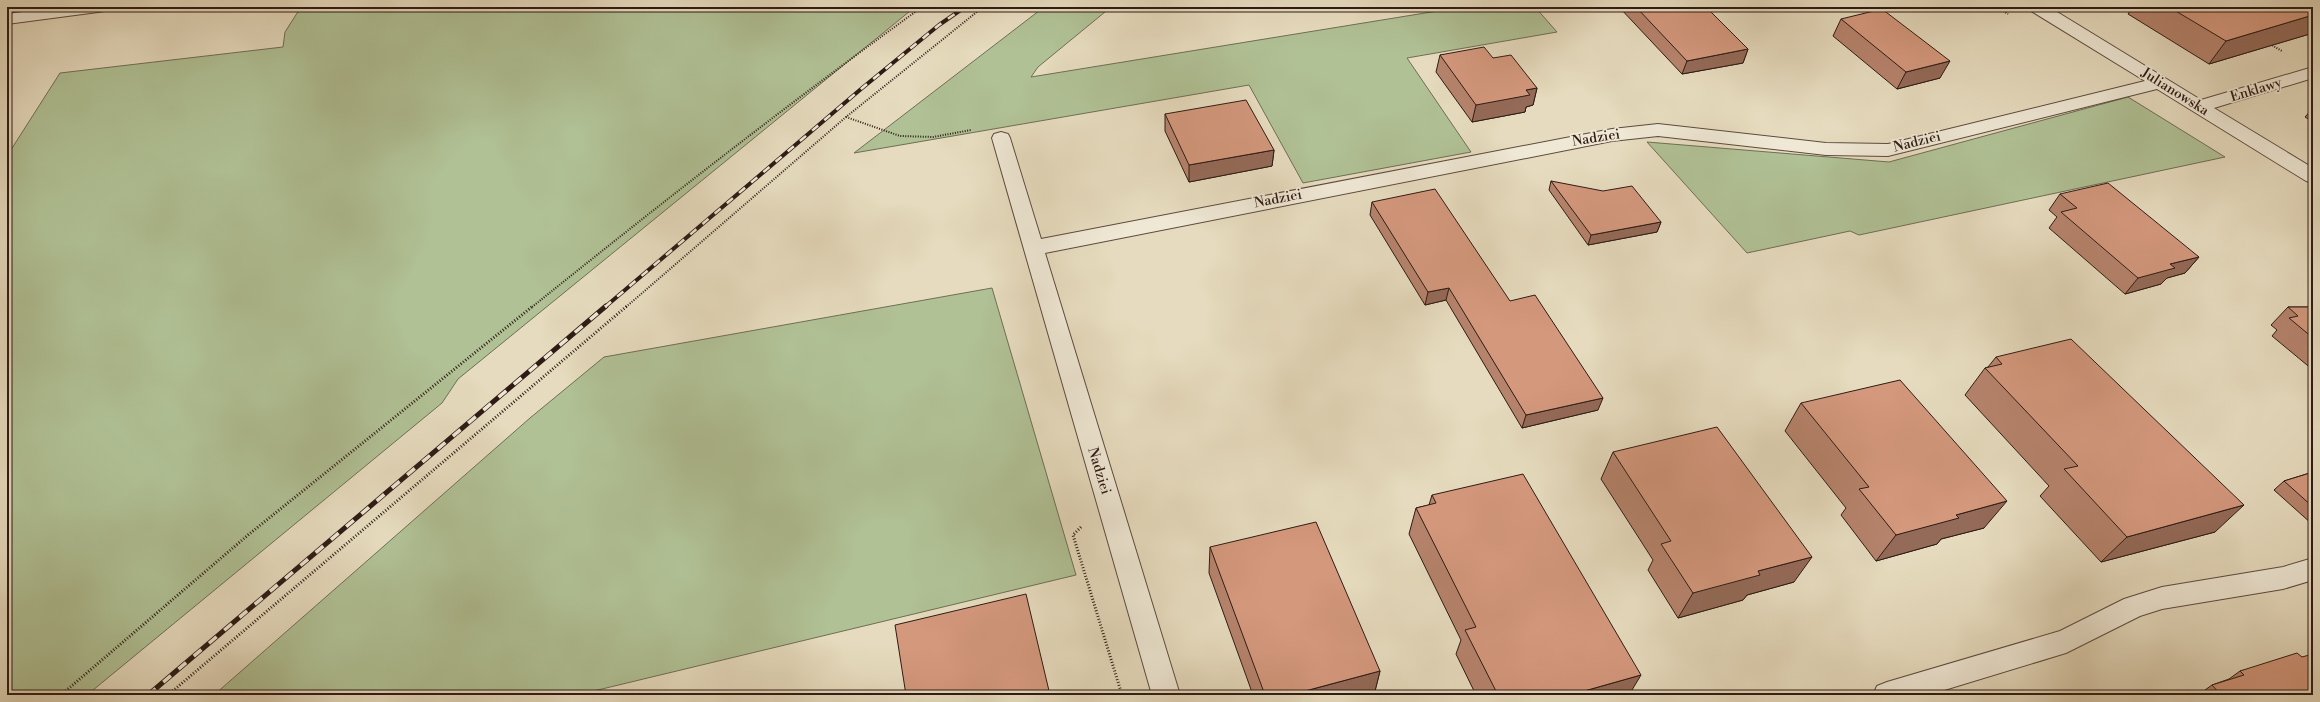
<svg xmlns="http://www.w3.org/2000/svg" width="2320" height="702" font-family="'Libre Bodoni',serif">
  <rect width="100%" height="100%" fill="#e6dbbe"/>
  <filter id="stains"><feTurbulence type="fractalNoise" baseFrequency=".005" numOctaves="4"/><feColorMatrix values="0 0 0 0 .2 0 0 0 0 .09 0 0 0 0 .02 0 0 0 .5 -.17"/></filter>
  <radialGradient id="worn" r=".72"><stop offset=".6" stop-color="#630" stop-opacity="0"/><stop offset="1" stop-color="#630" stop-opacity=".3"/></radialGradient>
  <!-- green -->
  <path fill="#b0c195" stroke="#6f6e55" d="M301,7H915L458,379L442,403L87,695H7V156L60,73L283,47L285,32Z
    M1044,7H1111L1038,67L1031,77L1462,7H1535L1557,32L1407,58L1471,152L1303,183L1249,85L854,153Z
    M2128,97L2225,157L1859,235L1850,231L1747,253L1647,142L1889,162Z
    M992,288L1076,575L577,695H214L530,418L604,357Z"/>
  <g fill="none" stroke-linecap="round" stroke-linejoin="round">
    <!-- minor casing -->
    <g stroke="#5c4b3f" stroke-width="2">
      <path id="minor" d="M60,7H106L104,11L98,12L7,24V14Z
        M2029,7H2049L2201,100L2313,67V78L2214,108L2313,168V183L2306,181L2157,89L1888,156L1826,155L1658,136L1612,141L1045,253L1180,695H1152L992,138L994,134L1001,132L1008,134L1010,138L1041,239L1612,129L1658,124L1826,143L1888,144L2145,81L2031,11Z
        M2313,558V580L2283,589L2162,609L2140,616L2066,653L1928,695H1873L1877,686L1887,682L2060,631L2124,599L2162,587L2283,567Z"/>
    </g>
    <!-- path-far1 -->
    <path stroke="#2e1b15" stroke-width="2" stroke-dasharray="1 1.5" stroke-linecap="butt" d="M1997,7L2008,14
      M2270,44L2282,51
      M846,117L900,136L933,137L971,130
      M532,307C660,204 789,103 922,7
      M626,307L846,117L983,7"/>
    <!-- path -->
    <path stroke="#2e1b15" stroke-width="3" stroke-dasharray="1 2" stroke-linecap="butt" d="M1081,527L1073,535L1122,695
      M61,695L248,535L533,306
      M168,695L627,306"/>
    <!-- minor -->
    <use href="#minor" fill="#efe8d5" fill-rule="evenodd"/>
    <!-- rail-far1 casing -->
    <g stroke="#2e1b15" stroke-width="4">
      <path id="rail-far1" d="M605,307L861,89L939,25L965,7"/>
    </g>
    <!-- rail casing -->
    <g stroke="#2e1b15" stroke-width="5">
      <path id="rail" d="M148,695L606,306"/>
    </g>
    <!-- rail-far1 -->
    <use href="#rail-far1" stroke="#efe8d5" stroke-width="2.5" stroke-dasharray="8" stroke-linecap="butt"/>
    <!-- rail -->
    <use href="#rail" stroke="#efe8d5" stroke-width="3.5" stroke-dasharray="10" stroke-linecap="butt"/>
  </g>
  <!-- wall -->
  <path fill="#b6836c" stroke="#2e1b15" d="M1619,7H1706L1748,49L1743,63L1682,74Z
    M2123,7H2313V33L2209,64L2128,14L2130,11Z
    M1841,19L1940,78L1897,89L1833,36Z
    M1440,55L1493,58L1537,88L1533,105L1526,107L1525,112L1472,122L1436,72Z
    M2313,108V122L2305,117Z
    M1165,114L1274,150L1272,166L1189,182L1165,131Z
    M1551,181L1661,222L1657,232L1588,245L1549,190Z
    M2060,194L2199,257L2185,273L2167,278L2161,284L2125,294L2049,228L2057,217L2049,210Z
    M1372,202L1510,301L1598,410L1522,428L1446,300L1425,305L1370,215Z
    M2288,307H2313V370L2272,336L2277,330L2271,325Z
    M1996,357L2215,532L2101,562L2040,496L2049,486L1965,395L1985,368L1988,367Z
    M1801,403L1984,528L1941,539L1937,544L1876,561L1841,515L1846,508L1785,431Z
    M1613,452L1794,582L1747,595L1743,600L1678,618L1648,570L1653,560L1601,479Z
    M2313,472V524H2312L2274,490L2284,481Z
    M1432,495L1629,695H1476L1456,654L1461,640L1409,534L1416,508L1429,505Z
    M1210,547L1380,671L1374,695H1253L1209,573Z
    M2302,657L2313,695H2198L2212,685L2229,679L2240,671Z"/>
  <!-- shaded-wall -->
  <path fill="#946a58" stroke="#2e1b15" d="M2313,15V33L2209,64L2226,41Z
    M1748,49L1743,63L1682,74L1687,61Z
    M1950,61L1940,78L1897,89L1906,72Z
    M1537,88L1533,105L1526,107L1525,112L1472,122L1476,105L1526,90Z
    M1274,150L1272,166L1189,182V165Z
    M1661,222L1657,232L1588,245L1591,235Z
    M2199,257L2185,273L2167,278L2161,284L2125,294L2138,278L2170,264Z
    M1449,288L1446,300L1425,305L1428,292Z
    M1603,398L1598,410L1522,428L1526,415Z
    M2007,501L1984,528L1941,539L1937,544L1876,561L1896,535L1956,515Z
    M2244,505L2215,532L2101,562L2127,537Z
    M1812,557L1794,582L1747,595L1743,600L1678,618L1693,593L1758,571Z
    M1380,671L1374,695H1290Z
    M1641,675L1629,695H1570Z"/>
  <!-- building -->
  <path fill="#d4987d" stroke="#2e1b15" d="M1636,7H1706L1748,49L1687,61Z
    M2169,7H2313V15L2226,41Z
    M1882,9L1950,61L1906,72L1841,19Z
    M1484,47L1493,58L1511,55L1537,88L1526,90L1530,95L1476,105L1440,55Z
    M1246,100L1274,150L1189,165L1165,114Z
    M1551,181L1603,191L1632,186L1661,222L1591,235Z
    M2108,183L2199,257L2170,264L2175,268L2138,278L2061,212L2077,208L2060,194Z
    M1435,189L1510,301L1535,295L1603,398L1526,415L1449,288L1428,292L1372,202Z
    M2288,307H2313V338L2289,318L2298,316Z
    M2071,339L2244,505L2127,537L2064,469L2078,466L1985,368L2002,364L1996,357Z
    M1900,380L2007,501L1956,515L1959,518L1896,535L1859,489L1869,487L1801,403Z
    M1717,427L1812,557L1758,571L1760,575L1693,593L1661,544L1671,541L1613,452Z
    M2313,472V507L2284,481Z
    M1523,474L1641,675L1570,695H1498L1465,630L1476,627L1416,508L1436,503L1432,495Z
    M1316,522L1380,671L1290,695H1265L1210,547Z
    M1026,594L1050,695H906L895,625Z
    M2297,653L2302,657L2313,654V695H2221L2212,685L2244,675L2240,671Z
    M2104,692L2106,695H2096Z"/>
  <g text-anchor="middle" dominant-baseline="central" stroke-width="3.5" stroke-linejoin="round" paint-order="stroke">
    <!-- street labels -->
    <g font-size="14" fill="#2e1b15" stroke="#efe8d5">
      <text transform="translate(2256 90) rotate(-17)">Enklawy</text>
      <text transform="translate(2175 92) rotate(32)">Julianowska</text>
      <text transform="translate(1596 138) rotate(-9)">Nadziei</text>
      <text transform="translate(1917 142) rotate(-14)">Nadziei</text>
      <text transform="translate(1278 199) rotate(-11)">Nadziei</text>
      <text transform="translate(1099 471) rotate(73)">Nadziei</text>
    </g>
  </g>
  <!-- margin -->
  <rect width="2320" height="702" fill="none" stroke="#e6dbbe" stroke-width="24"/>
  <rect x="8" y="8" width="2304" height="686" fill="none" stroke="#2e1b15" stroke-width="2"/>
  <rect x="12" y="12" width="2296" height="678" fill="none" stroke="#2e1b15"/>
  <rect width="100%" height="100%" filter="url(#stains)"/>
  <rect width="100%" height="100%" fill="url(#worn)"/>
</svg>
